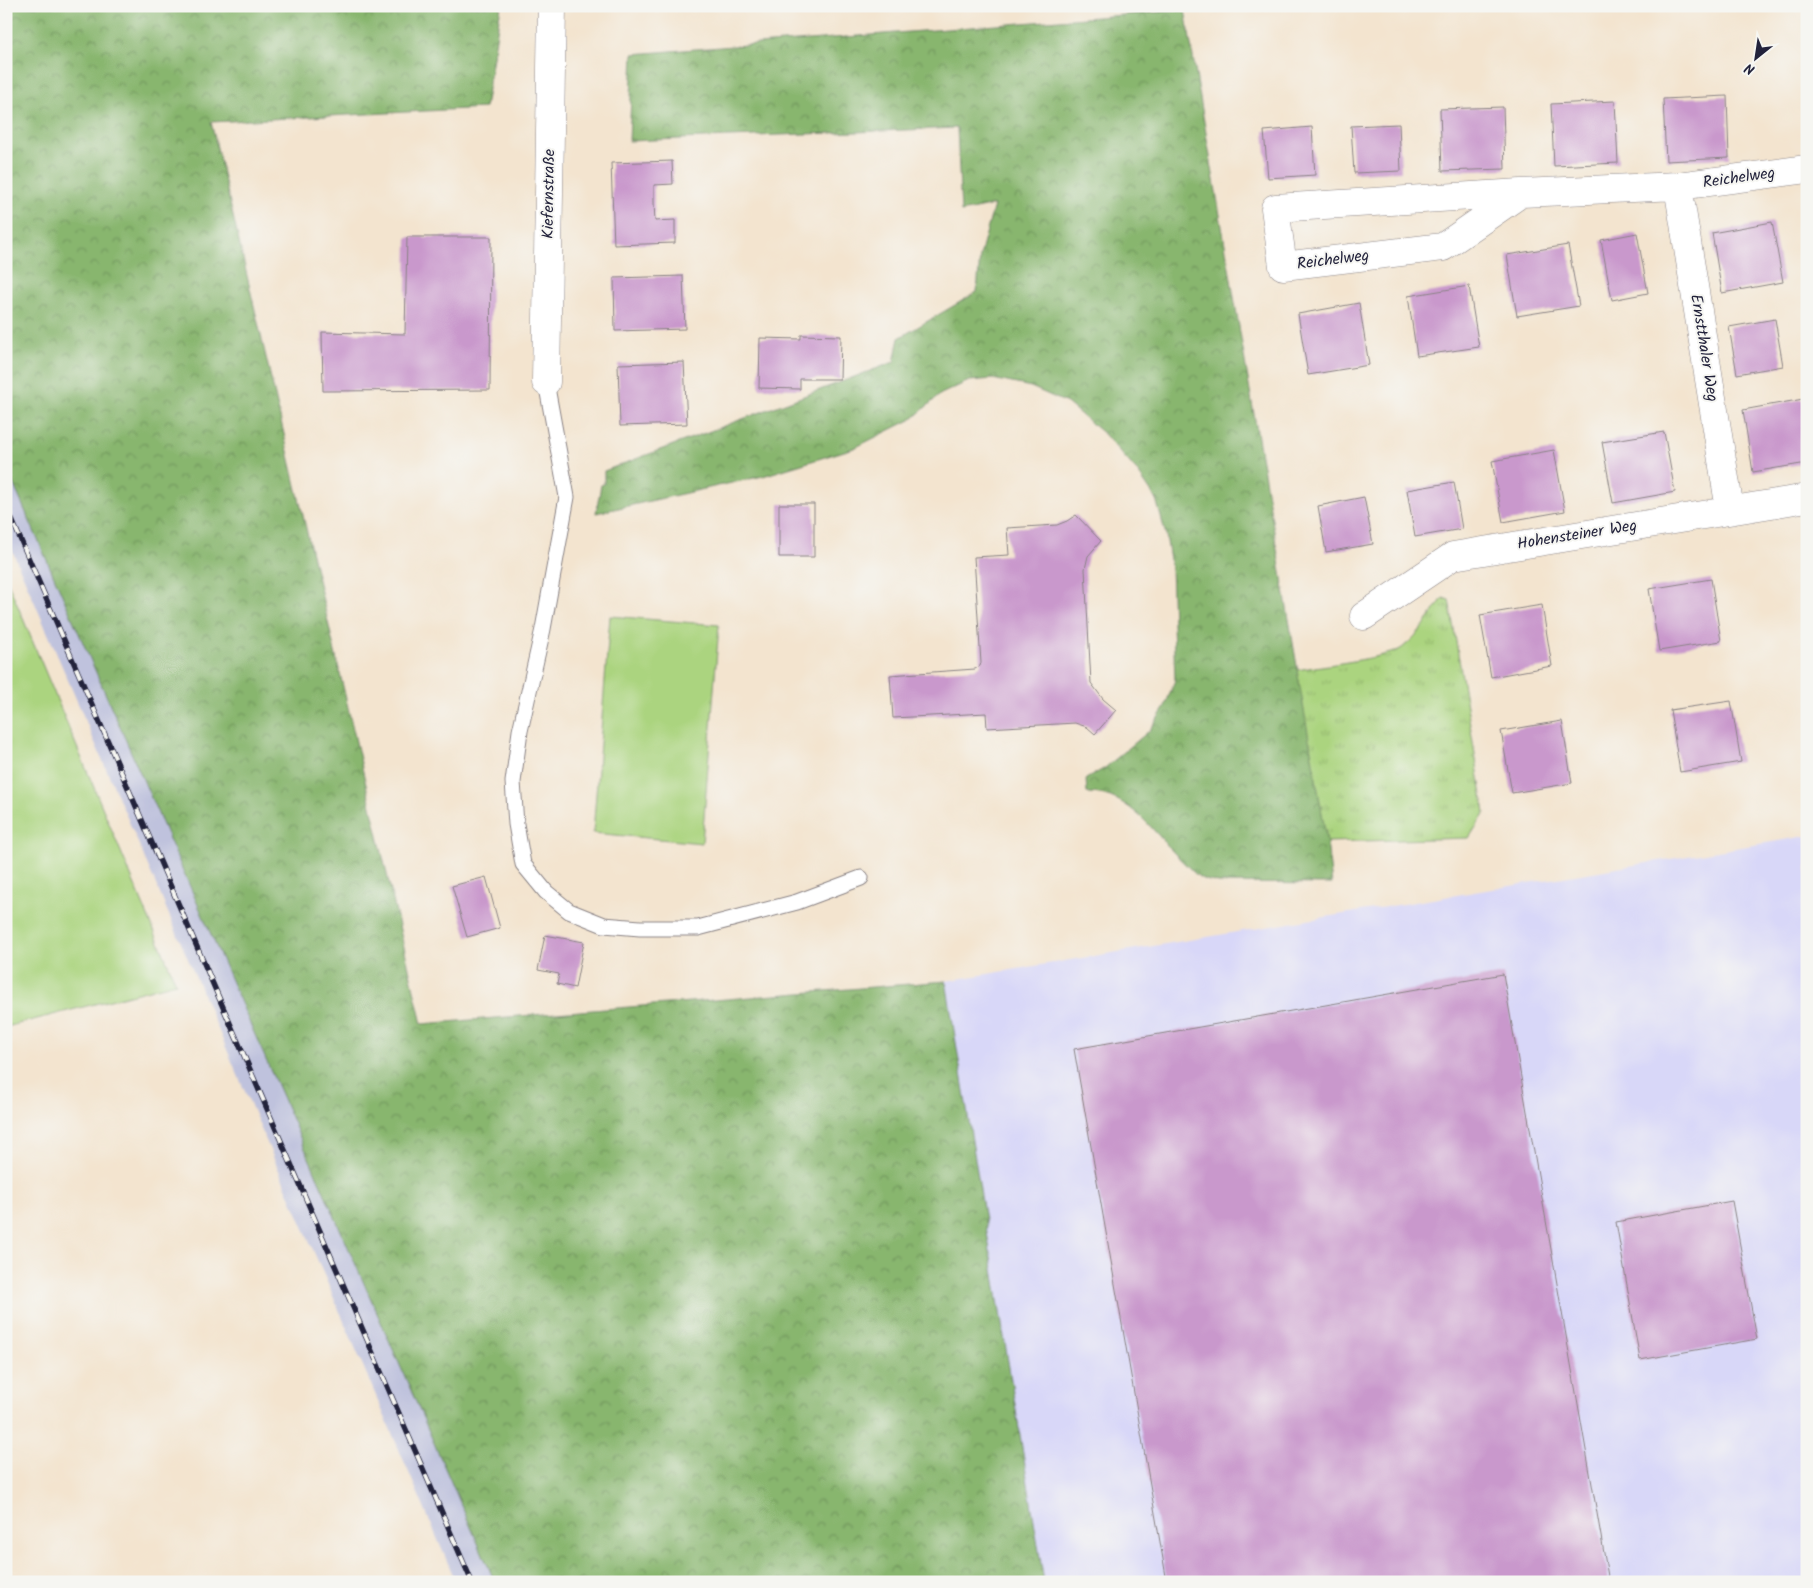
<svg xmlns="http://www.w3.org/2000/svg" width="1813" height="1588" font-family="Kalam,sans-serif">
  <defs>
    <pattern id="forest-crowns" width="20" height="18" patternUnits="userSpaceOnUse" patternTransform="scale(1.25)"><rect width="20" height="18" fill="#88b66e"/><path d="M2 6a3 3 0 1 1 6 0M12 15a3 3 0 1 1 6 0" fill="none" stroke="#6f945c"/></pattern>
    <pattern id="park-tufts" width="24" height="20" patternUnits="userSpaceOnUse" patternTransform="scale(1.25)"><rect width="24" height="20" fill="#abd47f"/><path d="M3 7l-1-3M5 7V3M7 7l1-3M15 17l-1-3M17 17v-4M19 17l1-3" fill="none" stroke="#93b66f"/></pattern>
  </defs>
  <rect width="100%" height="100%" fill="#f6f6f2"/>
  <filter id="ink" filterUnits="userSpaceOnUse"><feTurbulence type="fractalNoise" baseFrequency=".02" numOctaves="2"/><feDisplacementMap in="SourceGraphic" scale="10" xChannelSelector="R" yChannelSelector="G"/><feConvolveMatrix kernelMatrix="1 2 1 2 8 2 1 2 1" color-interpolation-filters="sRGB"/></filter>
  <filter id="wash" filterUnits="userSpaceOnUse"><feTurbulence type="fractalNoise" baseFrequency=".0096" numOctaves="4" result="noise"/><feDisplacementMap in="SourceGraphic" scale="20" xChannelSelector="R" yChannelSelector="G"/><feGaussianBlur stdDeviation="1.12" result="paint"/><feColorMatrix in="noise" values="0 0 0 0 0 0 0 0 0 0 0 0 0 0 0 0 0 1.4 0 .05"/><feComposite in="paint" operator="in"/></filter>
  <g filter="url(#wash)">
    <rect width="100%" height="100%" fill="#f3e4cf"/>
    <!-- built -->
    <path fill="#d8d7f8" d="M1807,836V1582H1044L946,981Z"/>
    <!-- industrial -->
    <path fill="#bfc2dd" d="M6,467L495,1582H456L6,536Z"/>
    <!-- grass -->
    <path fill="#abd47f" stroke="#667b5d" d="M6,578L176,983L6,1027Z
      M610,616L719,625L702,843L593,833Z"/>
    <!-- forest -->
    <path fill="url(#forest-crowns)" stroke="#556c54" d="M6,6H501L485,108L211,122L422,1024L946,981L1044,1582H495L6,467Z
      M1185,10L1327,842L1332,884L1218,883C1213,881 1207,881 1203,879C1196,876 1190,868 1185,864C1156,837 1132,792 1087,793L1086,779L1105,768L1149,731L1164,709L1175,680L1171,567L1166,535L1156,499L1137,471L1105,435L1067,403L1031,387L993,379L969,381L941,394L912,419L854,448L763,476L596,513L601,485L604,484V471L894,362L899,338L977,292L980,256L994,205L961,212L957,128L629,141L633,54Z"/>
    <!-- park -->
    <path fill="url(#park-tufts)" stroke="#667b5d" d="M1443,598L1449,600L1485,813L1469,838L1327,842L1297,670C1317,666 1389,658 1402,648C1419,635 1431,616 1443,598Z"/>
    <g id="blocks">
      <!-- building -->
      <path fill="#c998cc" d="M1727,96L1729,158L1666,161L1663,99Z
        M1615,101L1618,163L1554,166L1551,104Z
        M1503,107L1505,169L1442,171L1440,109Z
        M1399,124L1401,171L1354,173L1351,126Z
        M1312,127L1315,175L1268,178L1264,131Z
        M672,161L673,184L654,185V203L655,221L675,220V243L614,245L611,163Z
        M1772,222L1783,282L1722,293L1712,233Z
        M1637,233L1648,293L1612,300L1601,240Z
        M407,237H491L490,390L323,391L322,332L405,334Z
        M1568,245L1579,306L1517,316L1507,255Z
        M683,276L685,329L615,331L614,278Z
        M1469,286L1479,347L1417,356L1408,296Z
        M1359,303L1369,365L1308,375L1298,314Z
        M1775,319L1783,366L1737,374L1729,327Z
        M801,335L841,336L840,379H800V389L759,388L760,338L801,339Z
        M684,362L687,424L620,426L618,364Z
        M1803,399L1807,420V463L1753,472L1743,410Z
        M1664,432L1675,492L1613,503L1602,442Z
        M1554,450L1565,511L1503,522L1492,461Z
        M1454,482L1462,529L1415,537L1407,490Z
        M1364,497L1373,544L1326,552L1318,506Z
        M779,504H814V557H779Z
        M1076,515L1101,541L1088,556L1085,569L1091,683L1103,699L1116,710L1095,734L1087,727L1075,723L987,728L986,713L893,718L890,675L975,669L980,666L981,663L974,557L1009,555L1007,528L1057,525L1067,521Z
        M1711,579L1721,641L1659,651L1649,589Z
        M1542,605L1552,666L1491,677L1480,615Z
        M1731,701L1741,762L1680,772L1670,710Z
        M1562,721L1572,783L1512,793L1501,731Z
        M486,877L500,928L467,937L452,886Z
        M545,935L584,942L575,988L557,984L559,974L538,970Z
        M1503,974L1609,1582H1167L1074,1049Z
        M1732,1201L1757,1339L1640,1360L1616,1222Z"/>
    </g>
  </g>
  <g filter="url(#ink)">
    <use href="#blocks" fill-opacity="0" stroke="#8a8385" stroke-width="1"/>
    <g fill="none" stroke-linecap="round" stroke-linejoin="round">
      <!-- service casing -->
      <g stroke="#8a8385" stroke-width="17">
        <path id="service" d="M546,382L567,497L543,629L520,731L513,782L516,824L523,864L546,892L569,911L604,925L640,928H698L797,902L861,878"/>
      </g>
      <!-- minor casing -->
      <g stroke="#8a8385" stroke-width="29">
        <path id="minor" d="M1678,186L1730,510
          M1521,193L1443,247L1283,266L1275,208L1521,193L1678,186L1807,169
          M546,382L552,6
          M1364,616L1453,556L1807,498"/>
      </g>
      <!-- service -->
      <use href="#service" stroke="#fff" stroke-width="15"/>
      <!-- minor -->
      <use href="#minor" stroke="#fff" stroke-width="28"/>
      <!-- rail casing -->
      <g stroke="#22223b" stroke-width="5.5">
        <path id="rail" d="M6,506L472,1582"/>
      </g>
      <!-- rail -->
      <use href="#rail" stroke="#f6f6f2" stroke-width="4" stroke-dasharray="11" stroke-linecap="butt"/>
    </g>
  </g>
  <g text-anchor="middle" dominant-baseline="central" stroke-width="4" stroke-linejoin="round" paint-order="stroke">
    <!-- street labels -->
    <g font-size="16" fill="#22223b" stroke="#f6f6f2">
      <text transform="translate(1739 178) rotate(-8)">Reichelweg</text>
      <text transform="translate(549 194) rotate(-89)">Kiefernstraße</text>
      <text transform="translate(1333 260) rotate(-7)">Reichelweg</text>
      <text transform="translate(1704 348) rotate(81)">Ernstthaler Weg</text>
      <text transform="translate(1577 535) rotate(-9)">Hohensteiner Weg</text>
    </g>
  </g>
  <!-- margin -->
  <rect width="1813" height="1588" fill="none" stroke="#f6f6f2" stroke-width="25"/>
  <!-- north arrow -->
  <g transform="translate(1756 58) rotate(210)" stroke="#f6f6f2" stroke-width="4" paint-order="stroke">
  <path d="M0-4L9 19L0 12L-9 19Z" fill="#22223b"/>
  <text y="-8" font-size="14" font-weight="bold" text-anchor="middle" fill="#22223b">N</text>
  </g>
</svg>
